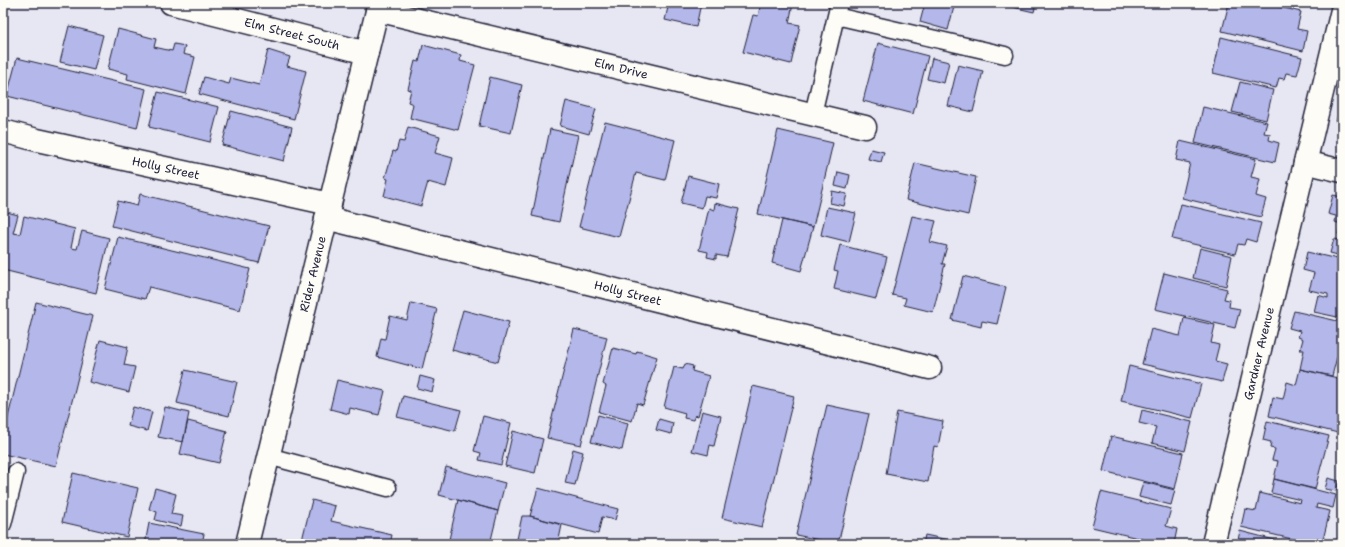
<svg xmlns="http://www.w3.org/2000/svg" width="1345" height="547" font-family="'Shantell Sans',sans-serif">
  <rect width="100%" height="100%" fill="#e7e7f3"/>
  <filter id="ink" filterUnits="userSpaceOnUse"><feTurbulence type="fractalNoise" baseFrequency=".025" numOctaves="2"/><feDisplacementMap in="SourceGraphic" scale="8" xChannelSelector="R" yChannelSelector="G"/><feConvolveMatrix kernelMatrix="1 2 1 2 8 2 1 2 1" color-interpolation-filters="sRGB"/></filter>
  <g filter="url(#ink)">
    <!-- building -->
    <path fill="#b3b7e9" stroke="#22223b" d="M669,3H701L696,27L665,20Z
      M761,3H788L793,4L789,23L800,25L791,64L743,52L753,15L758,16Z
      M925,3H955L948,30L920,22Z
      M995,3H1036L1034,12Z
      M1229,3H1263L1301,12L1297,29L1307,31L1303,51L1222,31Z
      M1275,3H1294L1293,7Z
      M69,26L103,35L94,70L60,62Z
      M118,29L156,39L154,47L172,51L174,44L185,46L183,54L195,57L186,94L127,79L128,74L108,69Z
      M1221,37L1302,57L1297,75L1286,73L1284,79L1279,78L1276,88L1213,73Z
      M878,43L928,56L913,114L863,101Z
      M423,45L461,55L460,61L475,65L458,130L410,118L413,104L408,102L411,90L408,89L415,61L419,62Z
      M268,50L290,57L287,66L306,71L294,119L199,94L204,77L229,84L231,78L259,85Z
      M17,58L146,89L137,128L7,96Z
      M932,58L949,62L944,83L927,79Z
      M958,65L983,71L973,112L948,106Z
      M490,77L522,85L511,133L479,126Z
      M1240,82L1273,90L1266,120L1232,112Z
      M158,92L219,107L210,142L149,127Z
      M1342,97V124L1336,122Z
      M566,101L596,109L589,134L560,126Z
      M1203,107L1267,122L1264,133L1270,134L1269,140L1279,143L1275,162L1195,143Z
      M231,111L292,127L284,161L222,145Z
      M605,122L675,140L665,180L636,173L619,237L579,227Z
      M408,127L440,136L435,153L453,158L446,187L428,182L421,206L384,196L388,179L385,178L393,151L396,152L399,141L404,142Z
      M550,129L578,135L559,222L532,216Z
      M778,130L833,143L813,227L758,214Z
      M1180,141L1256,159L1251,177L1260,179L1256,196L1266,199L1261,217L1182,198L1190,163L1176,160Z
      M871,149L884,152L881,162L868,159Z
      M915,163L976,177L968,215L906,200Z
      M838,172L850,175L847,189L835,186Z
      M688,176L719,184L716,198L705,196L702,208L681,203Z
      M832,191L847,194L844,206L830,203Z
      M140,194L269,226L259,263L112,226L118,201L137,206Z
      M1333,195L1342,197V235L1338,234L1341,224L1335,222L1336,216L1328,214Z
      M715,203L739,209L727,257L716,255V259L707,257L708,252L699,250L709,208L714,210Z
      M1181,204L1261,223L1256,242L1246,239L1244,245L1238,244L1235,254L1172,239Z
      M827,207L856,213L849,242L821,235Z
      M3,211L18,215L13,233L20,234L24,216L75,229L71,248L77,249L82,231L109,238L96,293L3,270Z
      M912,216L936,221L930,242L947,246L942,264H945L933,312L904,305L906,298L892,295Z
      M782,220L813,227L801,271L772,263Z
      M118,237L250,269L240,310L149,287L145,299L105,289Z
      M1342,237V256L1330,253L1334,239L1341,240Z
      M840,245L887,257L876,299L834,289L838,271L834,270Z
      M1200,248L1232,256L1226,286L1193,278Z
      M1307,252L1342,260V318L1314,312L1318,295L1328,298V294L1309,290L1314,273L1303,270Z
      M1164,273L1227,289L1224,299L1230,300L1229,307L1240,309L1235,328L1155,309Z
      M963,276L1006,287L997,324L982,321L981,327L952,320Z
      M36,302L93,316L56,466L3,454V438Z
      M411,303L437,309L422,369L377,357L381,338L385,339L390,316L407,320Z
      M463,310L509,322L498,362L452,350Z
      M1294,311L1342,322V359L1337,357L1332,376L1300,369L1304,350H1300L1303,339L1298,337L1300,331L1289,328Z
      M1184,318L1215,325L1211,343L1219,345L1215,361L1227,364L1222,382L1142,364L1151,329L1180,336Z
      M574,329L607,337L581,445L547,438Z
      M100,340L128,347L124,365L135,367L129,392L89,382Z
      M613,348L636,354L637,351L657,357L643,405L637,403L632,421L599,412L606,386L603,384Z
      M685,364L693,366L692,371L709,376L698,416L695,415L693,420L684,418L685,413L664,407L674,367L683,369Z
      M1129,366L1201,384L1192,418L1121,401Z
      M1300,369L1342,379V434L1269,416L1273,397L1283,399L1287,382L1296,385Z
      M185,370L237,382L229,416L177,403Z
      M420,376L435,380L432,392L417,388Z
      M337,380L385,391L379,415L350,408L349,414L330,409Z
      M753,386L794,396L762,527L722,518Z
      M403,396L461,410L455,431L397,417Z
      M827,405L869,414L838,544L796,535Z
      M133,407L152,412L147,431L128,426Z
      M165,407L189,413L183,442L158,437Z
      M1142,410L1192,422L1185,451L1152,443L1156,427L1139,423Z
      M702,411L721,416L714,446L710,445L708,455L692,451Z
      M897,412L943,421L938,447L934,446L928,482L886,474Z
      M598,415L628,423L622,450L591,442Z
      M483,416L511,423L501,465L479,460L481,453L474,451Z
      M659,419L673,423L671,434L656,430Z
      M188,421L227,431L219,463L180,454Z
      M1267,421L1329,436L1315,489L1274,479L1278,461L1272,460L1275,449L1270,448L1271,442L1263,440Z
      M513,431L543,439L535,473L505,466Z
      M1111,436L1183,453L1175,489L1103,471Z
      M573,449L583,452L575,485L565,483Z
      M446,467L505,483L498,511L439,495Z
      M73,473L138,488L127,537L62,522Z
      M1328,478L1339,481L1336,491L1325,489Z
      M1274,479L1336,495L1333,508L1317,504L1316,508L1330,511L1322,544H1313L1241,527L1245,509L1256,511L1260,493L1300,503L1301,500L1271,493Z
      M1143,482L1175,490L1171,505L1139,497Z
      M155,488L176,494L171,514L183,516L181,526L155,520L157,512L149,509Z
      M538,488L618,509L615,520L602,517L598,534L530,516Z
      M1101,492L1171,509L1166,526L1177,529L1174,544H1163L1092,527Z
      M312,500L335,506L331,521L392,535L390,544H301Z
      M458,500L498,511L490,544H448Z
      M522,516H530L562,525L558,544H516Z
      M149,523L204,534L202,544H145Z
      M1240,531L1290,544H1237Z
      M925,535L963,543V544H923Z
      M1129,538L1155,544H1128Z"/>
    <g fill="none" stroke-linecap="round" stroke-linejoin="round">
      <!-- service casing -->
      <g stroke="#22223b" stroke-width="19">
        <path id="service" d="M836,16L1005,55
          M813,114L839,3
          M268,456L388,488
          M3,524L16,472"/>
      </g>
      <!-- minor casing -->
      <g stroke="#22223b" stroke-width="25">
        <g id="minor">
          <path id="s1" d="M171,3L367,53"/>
          <path id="s2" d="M377,10L865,127"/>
          <path id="s3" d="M3,131L37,140L330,204"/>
          <path d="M1305,162L1342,171"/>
          <path id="s4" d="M326,218L930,368"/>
          <path id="s5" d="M247,544L379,3"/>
          <path id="s6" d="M1213,544L1342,10"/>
        </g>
      </g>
      <!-- service -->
      <use href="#service" stroke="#fdfcf7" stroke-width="16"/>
      <!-- minor -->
      <use href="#minor" stroke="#fdfcf7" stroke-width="22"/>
    </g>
  </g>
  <g text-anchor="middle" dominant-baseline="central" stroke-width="3.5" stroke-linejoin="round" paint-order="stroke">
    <!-- street labels -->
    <g font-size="12" fill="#22223b" stroke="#fdfcf7">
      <text stroke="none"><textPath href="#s1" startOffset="125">Elm Street South</textPath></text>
      <text stroke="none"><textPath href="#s2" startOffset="251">Elm Drive</textPath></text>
      <text stroke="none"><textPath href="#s3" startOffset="167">Holly Street</textPath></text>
      <text stroke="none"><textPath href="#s5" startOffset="278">Rider Avenue</textPath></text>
      <text stroke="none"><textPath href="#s4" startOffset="311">Holly Street</textPath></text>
      <text stroke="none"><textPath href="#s6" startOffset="196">Gardner Avenue</textPath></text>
    </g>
  </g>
  <!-- margin -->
  <rect width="1345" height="547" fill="none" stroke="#fdfcf7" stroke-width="16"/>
  <rect x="8" y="8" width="1329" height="531" fill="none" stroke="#22223b" stroke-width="1.5" filter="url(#ink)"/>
</svg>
